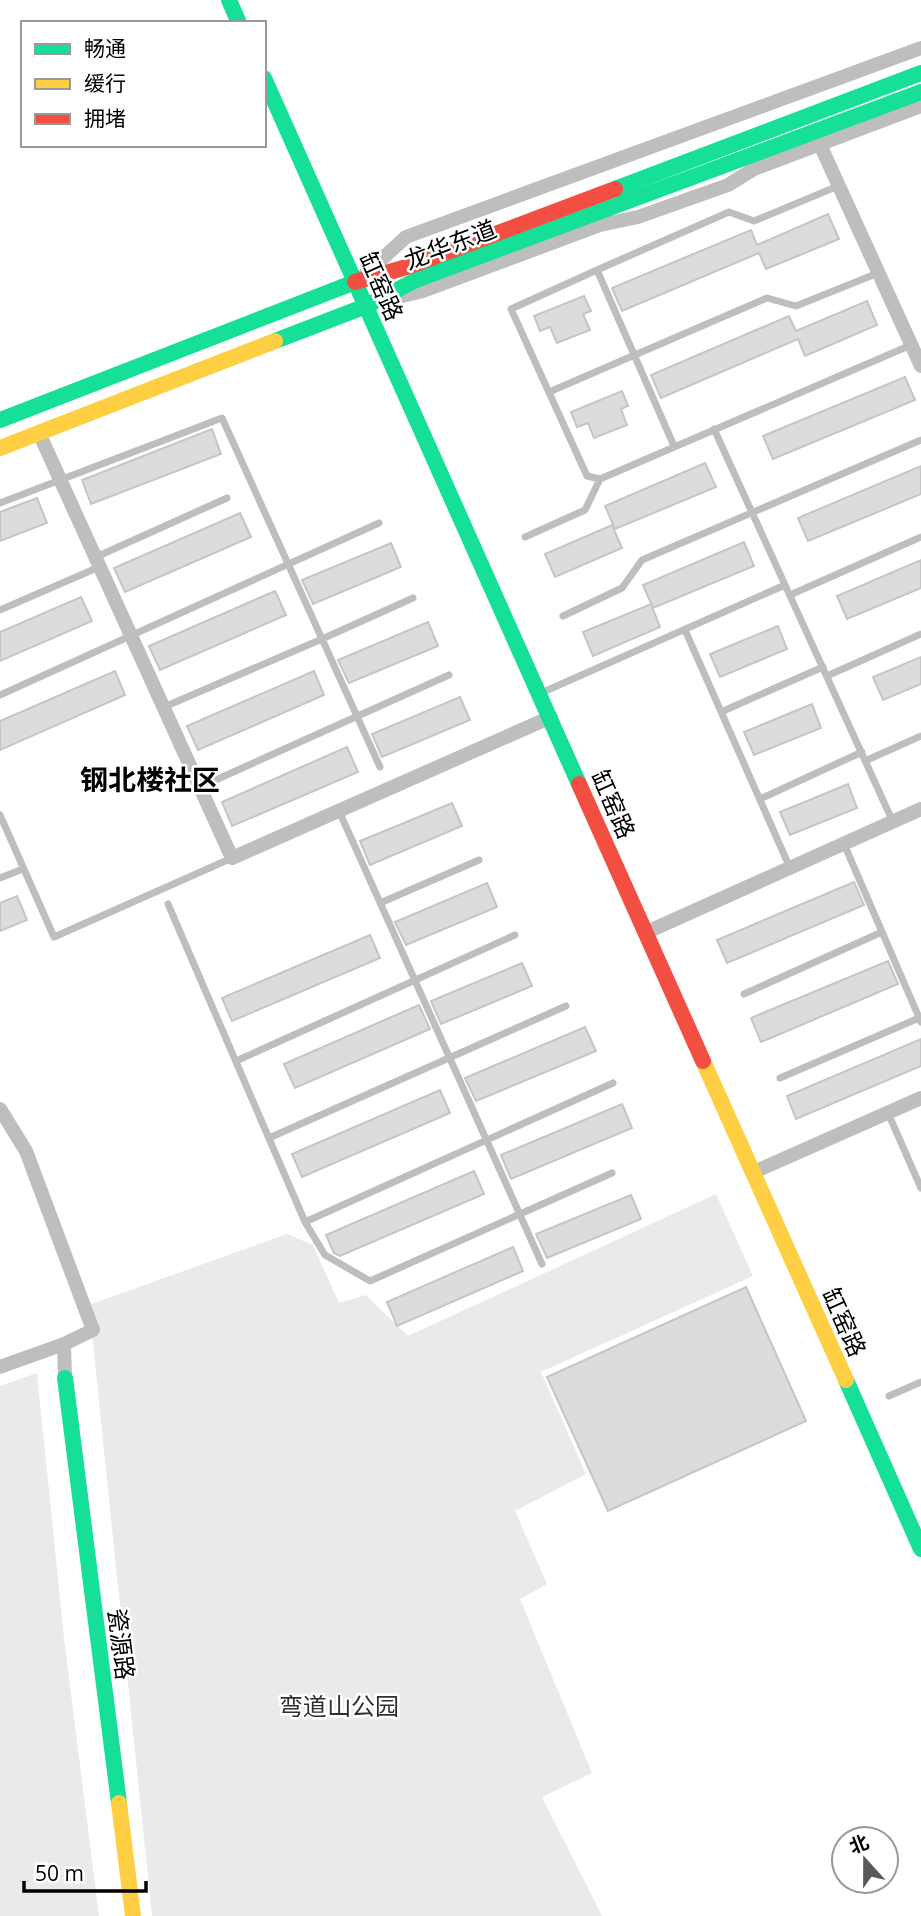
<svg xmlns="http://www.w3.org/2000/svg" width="921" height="1916" font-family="'Open Sans','Noto Sans SC',sans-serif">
  <rect width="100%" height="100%" fill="#fff"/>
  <!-- green -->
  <path fill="#eaeaea" d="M716,1194L753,1276L541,1372L586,1474L515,1511L547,1584L520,1599L592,1773L542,1797L602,1916H152L89,1305L287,1234L313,1245L339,1303L366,1295L408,1336Z
    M37,1373L64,1638L99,1916H0V1386Z"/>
  <!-- building -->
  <path fill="#dcdcdc" stroke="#c5c5c5" stroke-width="2" d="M828,214L839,239L766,269L759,253L622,311L612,288L751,230L757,245Z
    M584,296L591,311L583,314L590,330L557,343L550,327L540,331L534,316Z
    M867,301L877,325L805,356L798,339L661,398L651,375L789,316L796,331Z
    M905,377L915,400L773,459L763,436Z
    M622,391L628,406L621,409L627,425L594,438L588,423L577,427L571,412Z
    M212,429L221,454L91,504L82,480Z
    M705,463L716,487L615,529L605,506Z
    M921,466V494L808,541L798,518Z
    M37,498L47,523L0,541V512Z
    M240,513L251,537L125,592L114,568Z
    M612,525L622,548L555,577L545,554Z
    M744,542L754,566L653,608L643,585Z
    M391,543L401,567L313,604L302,580Z
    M921,560V588L847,619L837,596Z
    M275,591L286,615L160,670L149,646Z
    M81,597L92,621L0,661V632Z
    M651,604L660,627L593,656L583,632Z
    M428,622L438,646L349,683L338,660Z
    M778,626L787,649L720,677L710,654Z
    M921,657V684L883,700L873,677Z
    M115,671L125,695L0,750V721Z
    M314,671L324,695L198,750L187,726Z
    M460,697L470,720L382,757L372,734Z
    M812,704L821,728L754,755L744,732Z
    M347,747L358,772L232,826L222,802Z
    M848,784L857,808L790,835L780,812Z
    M452,803L462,826L370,865L360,841Z
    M854,882L864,905L727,963L717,940Z
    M487,883L497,907L406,945L395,922Z
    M17,896L27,920L0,931V903Z
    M370,935L380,958L232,1021L222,998Z
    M888,961L898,984L761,1042L751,1018Z
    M522,963L532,986L441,1024L431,1001Z
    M419,1005L430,1029L295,1088L284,1064Z
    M585,1027L596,1051L476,1101L465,1078Z
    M921,1039V1066L796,1119L787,1096Z
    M440,1090L450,1113L302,1177L292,1154Z
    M622,1104L632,1128L511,1179L501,1155Z
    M474,1171L484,1194L340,1256L334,1253L326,1235Z
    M631,1195L641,1219L547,1258L536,1234Z
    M513,1247L523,1271L397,1326L387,1302Z
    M746,1287L806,1421L608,1511L547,1377Z"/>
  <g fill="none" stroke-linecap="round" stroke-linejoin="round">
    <!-- lane -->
    <path stroke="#bebebe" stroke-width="7" d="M597,270L511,309L587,476L600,479
      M549,392L767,298L796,306L878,273
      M714,429L893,822
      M674,446L597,270L729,212L754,221L838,186
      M0,503L222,418L380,767
      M525,537L585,510L600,479L911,345
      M96,557L227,498
      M790,595L921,537
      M0,610L99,567
      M563,616L622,588L642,560L921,440
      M685,630L790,868
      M827,676L921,634
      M541,693L785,585
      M0,695L379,523
      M164,707L322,639L413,598
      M721,712L823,667
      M865,761L921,736
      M200,787L449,675
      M760,799L862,752
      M339,811L542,1264
      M0,815L54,937L232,858
      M844,844L921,1022
      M0,878L23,869
      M380,903L479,860
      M168,904L305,1222L325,1255L370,1281L612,1173
      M744,994L882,932
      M236,1061L515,935
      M780,1078L919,1018
      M888,1113L921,1188
      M269,1138L566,1006
      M305,1222L613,1083
      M889,1396L921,1382"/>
    <!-- street -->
    <path stroke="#bebebe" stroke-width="14" d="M817,138L921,366
      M360,279L406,237L921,48
      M394,298L423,291L600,225L638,217L728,185L754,169L921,106
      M39,433L232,858L551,717
      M647,932L921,809
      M0,1109L26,1151L93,1330L64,1344
      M754,1172L921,1098
      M0,1367L64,1344L65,1378"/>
    <!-- fast -->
    <path stroke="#16e098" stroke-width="16" d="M229,0L239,23
      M264,78L579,784
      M615,189L921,73
      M366,306L416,280L921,92
      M275,341L366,306
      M0,420L355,282
      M65,1378L119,1803
      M846,1380L921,1549"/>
    <!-- slow -->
    <path stroke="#ffcf43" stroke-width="16" d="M0,448L275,341
      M703,1061L846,1380
      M119,1803L133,1916"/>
    <!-- jam -->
    <path stroke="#f24e42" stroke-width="16" d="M355,282L410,266L615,189
      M579,784L703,1061"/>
  </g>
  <g text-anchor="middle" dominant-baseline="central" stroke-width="5" stroke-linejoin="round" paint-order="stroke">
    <!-- street labels -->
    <g font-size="24" fill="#000" stroke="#fff">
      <text transform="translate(450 244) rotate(-21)">龙华东道</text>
      <text transform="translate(382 286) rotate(66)">缸窑路</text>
      <text transform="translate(614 804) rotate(66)">缸窑路</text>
      <text transform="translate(845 1322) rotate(66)">缸窑路</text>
      <text transform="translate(122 1644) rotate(83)">瓷源路</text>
    </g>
    <!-- park labels -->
    <g font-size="24" fill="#2f2f2f" stroke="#fff">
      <text x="339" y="1705">弯道山公园</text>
    </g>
    <!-- quarter labels -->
    <g font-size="28" font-weight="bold" fill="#000" stroke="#fff">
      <text x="150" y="779">钢北楼社区</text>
    </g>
  </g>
  <!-- legend -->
  <rect x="21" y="21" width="245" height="126" fill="#ffffff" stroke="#999999" stroke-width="2"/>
  <rect x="35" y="44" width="35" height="10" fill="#16e098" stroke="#999999" stroke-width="2"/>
  <text x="84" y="56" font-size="21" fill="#000000">畅通</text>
  <rect x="35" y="79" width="35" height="10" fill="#ffcf43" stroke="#999999" stroke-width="2"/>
  <text x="84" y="91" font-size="21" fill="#000000">缓行</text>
  <rect x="35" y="114" width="35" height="10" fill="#f24e42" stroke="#999999" stroke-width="2"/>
  <text x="84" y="126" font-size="21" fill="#000000">拥堵</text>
  <!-- north arrow -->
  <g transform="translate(865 1860) rotate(339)"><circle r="33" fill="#ffffff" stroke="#999999" stroke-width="2"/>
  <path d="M0-5L12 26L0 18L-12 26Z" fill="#595959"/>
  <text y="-10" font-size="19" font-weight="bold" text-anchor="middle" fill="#000000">北</text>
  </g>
  <!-- scale -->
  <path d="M24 1881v10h122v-10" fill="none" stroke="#000000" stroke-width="3.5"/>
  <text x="35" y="1881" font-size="21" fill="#000000" stroke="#ffffff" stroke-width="5" paint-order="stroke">50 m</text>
</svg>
